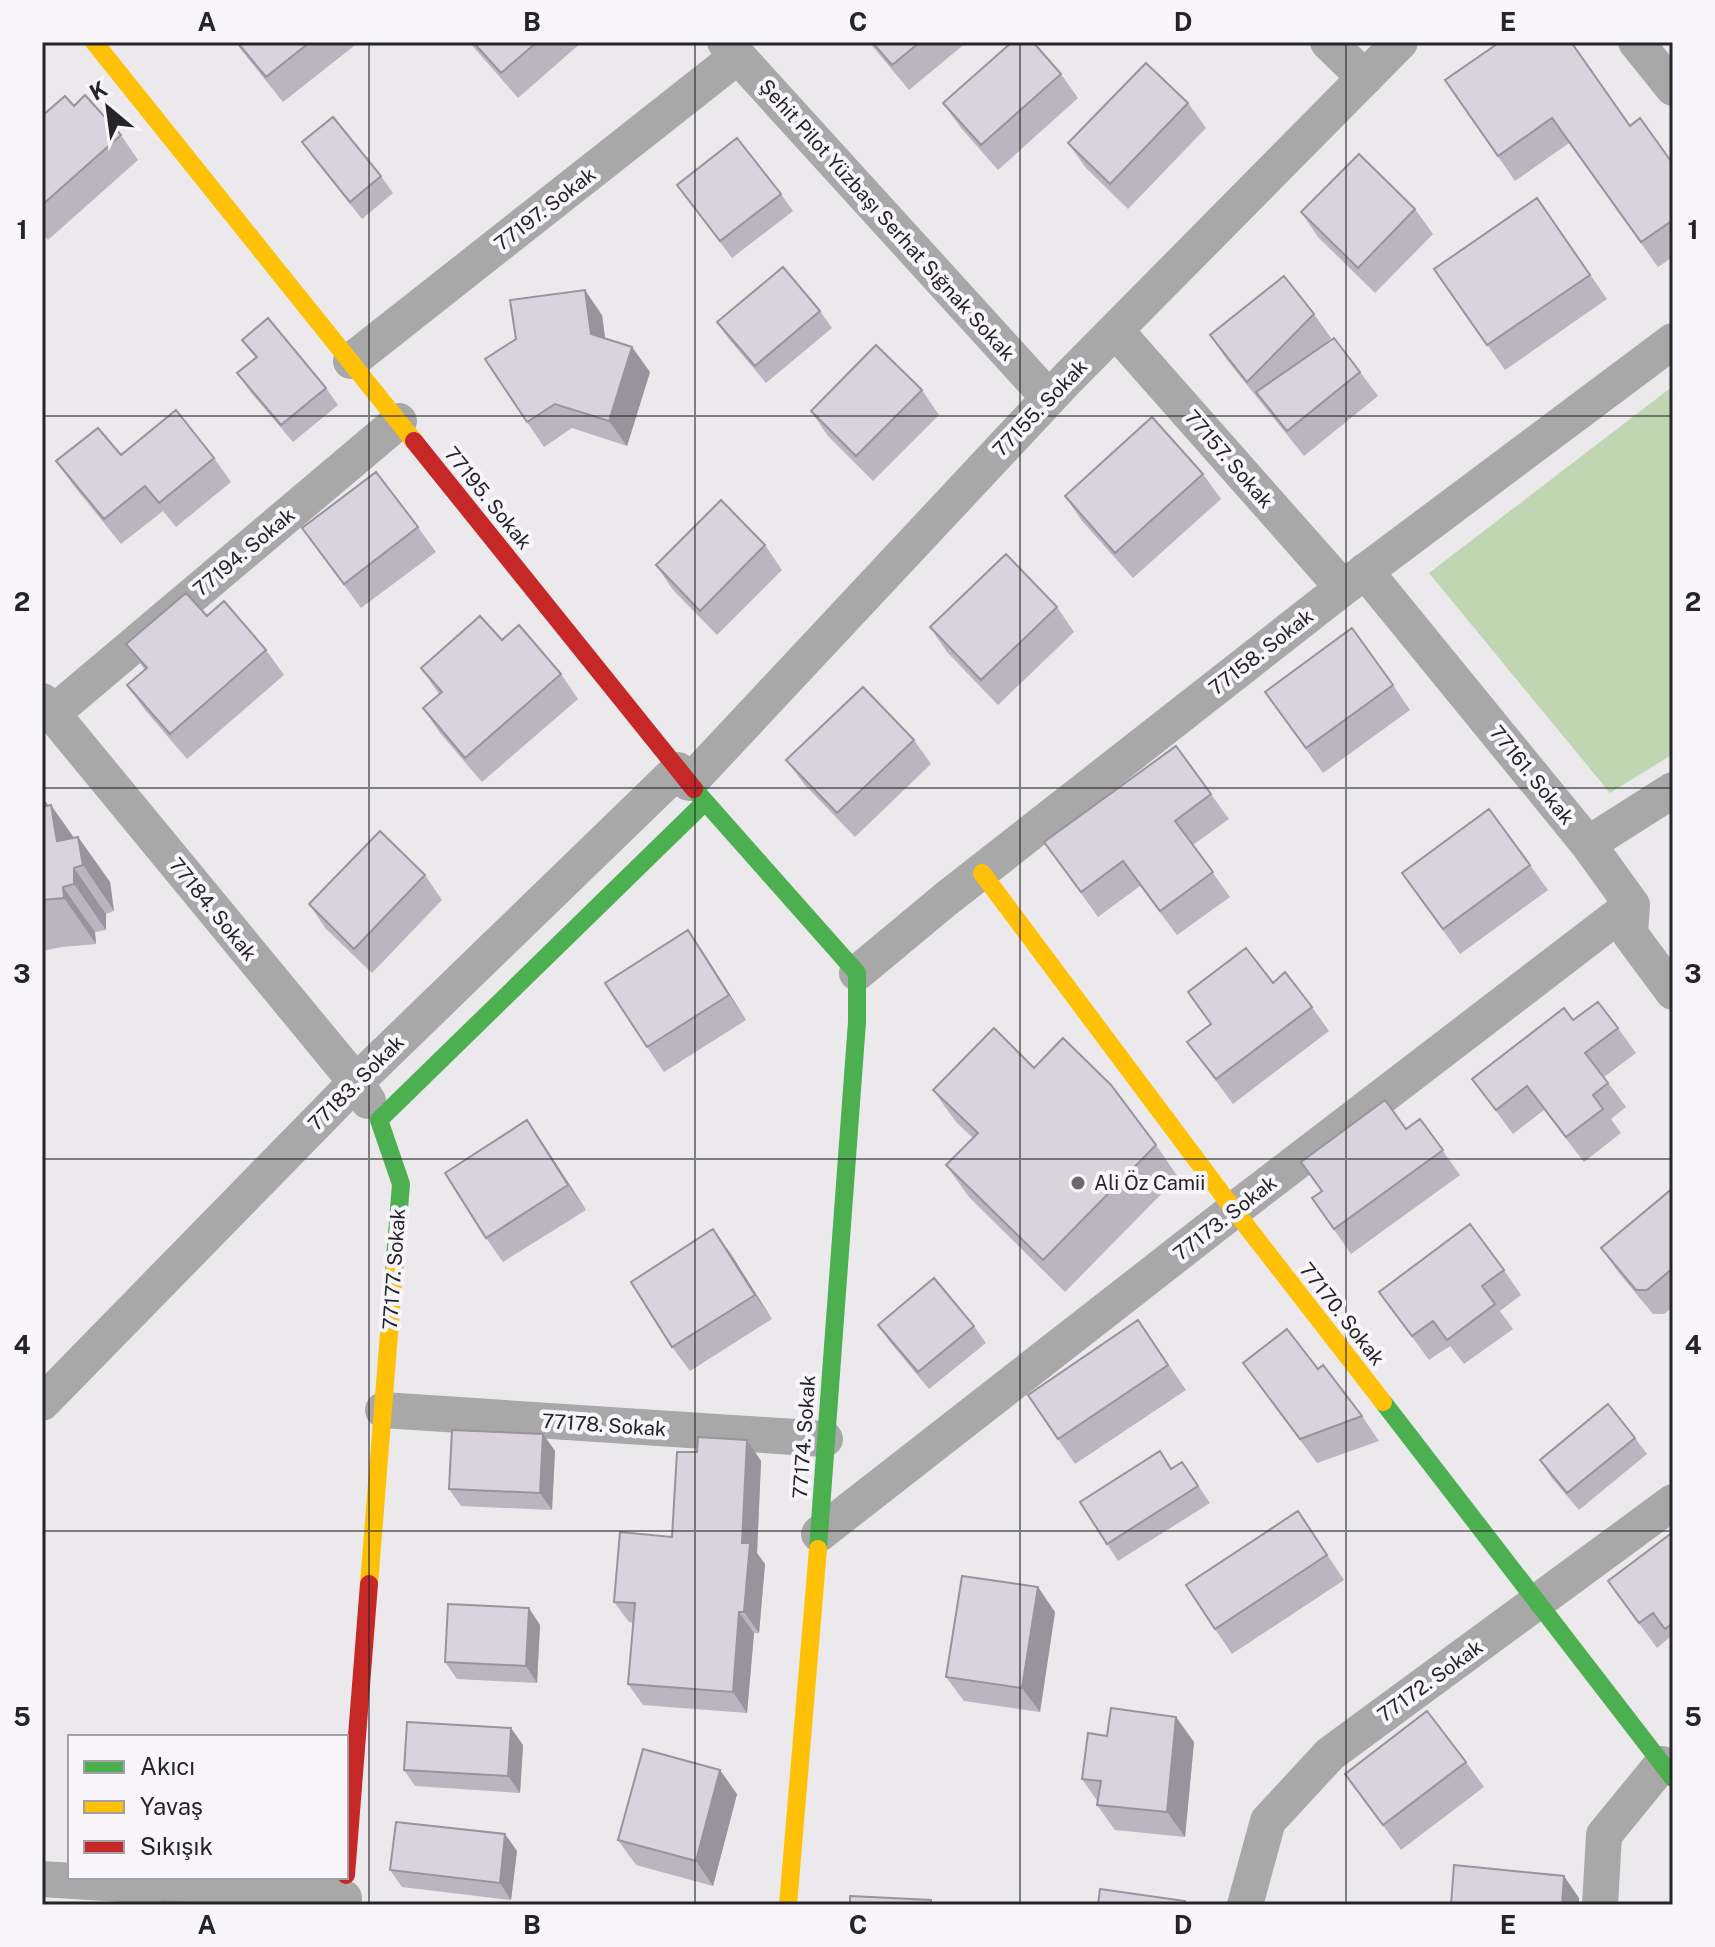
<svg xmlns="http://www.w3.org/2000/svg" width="1715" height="1947" font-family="'Public Sans',sans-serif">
  <rect width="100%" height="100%" fill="#ebe9ec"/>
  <!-- green -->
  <path fill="#c0d6b2" d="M1673,386V754L1610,793L1429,573Z"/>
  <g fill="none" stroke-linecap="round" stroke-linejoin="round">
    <!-- street -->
    <path stroke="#a8a8a9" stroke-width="36" d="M725,42L1049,398
      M1328,42L1365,78
      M1636,42L1673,88
      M1116,331L1343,588
      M351,361L738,56
      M1365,571L1588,844L1632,905L1630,934L1673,992
      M42,701L356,1082L368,1101
      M52,714L399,421
      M689,783L1068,378L1400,42
      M1588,844L1673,790
      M857,973L946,899L1343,588L1673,341
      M42,1403L356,1082L678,770
      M383,1410L825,1439
      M819,1534L1234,1210L1632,905
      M42,1879L344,1898
      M1245,1905L1268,1821L1330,1754L1673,1502
      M1600,1905L1604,1835L1662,1764"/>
    <!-- fast -->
    <path stroke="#4caf50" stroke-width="18" d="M694,789L857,973V1022L818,1549
      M394,1271L401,1184L379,1120L705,802
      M1383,1402L1673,1778"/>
    <!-- slow -->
    <path stroke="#ffc107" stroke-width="18" d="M94,42L414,441
      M982,873L1234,1210L1383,1402
      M369,1584L394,1271
      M788,1905L818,1549"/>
    <!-- jam -->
    <path stroke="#c62828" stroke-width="18" d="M414,441L694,789
      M346,1875L369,1584"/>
  </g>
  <!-- wall -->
  <path fill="#bbb5bf" d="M235,42H359L283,102Z
    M469,42H582L518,98Z
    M869,42H967L909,90Z
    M1061,74L1078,98L998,170L961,128L943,103Z
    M1445,80L1630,126L1673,164V257L1658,267L1569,143L1515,181Z
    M1188,103L1206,128L1128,209L1086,168L1068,143Z
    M74,106L121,135L138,160L48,240L42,234V116Z
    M302,142L381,176L393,193L362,219L314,159Z
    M677,185L781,194L793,211L732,258Z
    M1537,198L1607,299L1505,370L1434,269Z
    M1415,209L1433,234L1375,293L1318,237L1301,212Z
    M820,311L832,328L766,383L729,339L717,322Z
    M1314,314L1331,338L1325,344L1360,372L1378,396L1304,456L1227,360L1210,335Z
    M602,315L605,339L650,372L627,446L572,428L544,447L527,422Z
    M242,340L326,388L338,405L293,442L249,390L237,373L256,358Z
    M922,390L939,415L873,481L828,436L811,411Z
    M121,455L214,458L231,482L176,527L163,511L121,544L74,486L56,461Z
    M1203,474L1221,499L1133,578L1082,521L1065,496Z
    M418,527L436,552L361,608L302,528Z
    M765,545L782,570L717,635L673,590L656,565Z
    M1057,607L1074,632L998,705L947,652L930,627Z
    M207,616L266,650L284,675L187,759L145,710L127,685L145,670L126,644Z
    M502,640L561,674L578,699L482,782L440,733L423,708L439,694L421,668Z
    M1393,685L1410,710L1323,773L1265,692Z
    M914,740L931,764L855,837L804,784L786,760Z
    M1176,746L1229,819L1193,845L1230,897L1177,935L1140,886L1098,917L1044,842Z
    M42,797L74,838L78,837L110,882L114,911L106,914V930L95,932L96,944L62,947L42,951Z
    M1530,865L1548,890L1460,954L1402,873Z
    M425,875L442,900L372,973L326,929L309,904Z
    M688,930L705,955L746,1020L664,1072L647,1047Z
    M1273,983L1312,1007L1329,1031L1233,1104L1187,1042L1211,1024L1188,992Z
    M1573,1020L1618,1028L1636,1053L1604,1077L1626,1107L1611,1119L1621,1133L1584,1162L1544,1110L1513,1134L1472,1079Z
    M1034,1068L1156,1145L1178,1177L1065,1292L969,1197L946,1165L973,1138L956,1122L933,1090Z
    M1420,1119L1460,1175L1351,1254L1312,1198Z
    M527,1120L586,1210L503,1262L486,1238Z
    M1673,1188V1307L1664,1314H1653L1619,1273L1601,1248Z
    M713,1229L772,1319L690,1371L672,1347Z
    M1504,1270L1521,1295L1500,1311L1513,1329L1464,1364L1450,1346L1429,1360L1379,1292Z
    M1138,1320L1186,1390L1075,1464L1028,1395Z
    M878,1325L974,1326L986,1343L929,1389L890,1342Z
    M1243,1363L1318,1369L1362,1416L1379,1441L1317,1463Z
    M543,1434L555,1451L552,1510L461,1506L449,1489Z
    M1635,1438L1647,1454L1579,1510L1551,1477L1540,1460Z
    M747,1440L761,1461L757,1553L765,1564L759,1633H754L747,1713L643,1705L628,1684L633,1623L629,1622L614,1602L672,1537L697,1452Z
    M1182,1462L1210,1503L1118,1561L1107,1544L1172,1469Z
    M1298,1511L1344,1580L1232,1654L1215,1629Z
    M1673,1532V1641L1670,1637L1657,1648L1608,1581Z
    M1055,1612L1040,1712L964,1701L946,1677Z
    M540,1625L537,1683L457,1679L445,1662Z
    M1107,1736L1194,1742L1185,1837L1115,1830L1097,1805L1098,1802L1082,1779Z
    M523,1745L520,1793L415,1786L404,1770Z
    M1466,1762L1484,1787L1401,1850L1345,1774Z
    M737,1794L713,1886L636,1865L618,1840Z
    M517,1851L511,1900L402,1887L390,1870Z"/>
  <!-- shaded-wall -->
  <path fill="#98949b" d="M585,290L602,315L608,359L591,334Z
    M632,347L650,372L627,446L609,421Z
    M42,797L53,812L51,805L79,845L78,837L110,882L114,911L83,865L57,841L42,808Z
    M74,868L106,914V930L74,884Z
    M63,887L95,932L96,944L64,898Z
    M688,930L705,955L746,1020L729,995Z
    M527,1120L544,1145L586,1210L568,1185Z
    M713,1229L731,1254L772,1319L755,1295Z
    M543,1434L555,1451L552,1510L540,1493Z
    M747,1440L761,1461L757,1553L765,1564L759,1633L744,1612L742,1543Z
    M1038,1587L1055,1612L1040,1712L1022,1688Z
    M529,1608L540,1625L537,1683L526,1666Z
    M739,1612L754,1633L747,1713L733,1692Z
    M1176,1717L1194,1742L1185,1837L1167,1812Z
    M511,1728L523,1745L520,1793L508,1776Z
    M720,1770L737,1794L713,1886L696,1861Z
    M505,1834L517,1851L511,1900L500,1883Z
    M1564,1876L1579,1898V1905H1562Z"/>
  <!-- building -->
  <path fill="#d9d3de" stroke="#98949b" stroke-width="2" d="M237,42H310L266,77Z
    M473,42H537L501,73Z
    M872,42H920L892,65Z
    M1012,42H1033L1061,74L981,145L943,103Z
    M1500,42H1571L1630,126L1640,118L1673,164V220L1641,242L1552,118L1498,156L1445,80Z
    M1146,63L1188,103L1110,184L1068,143Z
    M85,95L121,135L42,205V116L65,96L74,106Z
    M333,117L381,176L350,202L302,142Z
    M737,138L781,194L720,241L677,185Z
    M1359,154L1415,209L1358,268L1301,212Z
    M1537,198L1590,275L1487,345L1434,269Z
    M783,267L820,311L755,366L717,322Z
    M1284,276L1314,314L1247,382L1210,335Z
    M585,290L591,334L632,347L609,421L555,404L527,422L485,359L516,339L510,300Z
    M268,318L326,388L281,425L237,373L257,357L242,340Z
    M1334,338L1360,372L1287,431L1256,392Z
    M876,345L922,390L856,456L811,411Z
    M176,410L214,458L159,503L145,486L104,519L56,461L98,428L121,455Z
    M1152,417L1203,474L1115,553L1065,496Z
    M376,472L418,527L344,584L302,528Z
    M721,500L765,545L700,611L656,565Z
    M1006,554L1057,607L981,680L930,627Z
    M186,593L207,616L224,601L266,650L170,734L127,685L147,668L126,644Z
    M480,616L502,640L519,625L561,674L465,758L423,708L442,692L421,668Z
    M1352,628L1393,685L1306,748L1265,692Z
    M863,687L914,740L837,813L786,760Z
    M1176,746L1211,794L1175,821L1213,872L1160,911L1123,861L1081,892L1044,842Z
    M51,805L57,841L78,837L83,865L74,868V884L63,887L64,898L42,900V807Z
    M1489,809L1530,865L1443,929L1402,873Z
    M380,831L425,875L354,949L309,904Z
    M688,930L729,995L647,1047L605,983Z
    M1246,948L1273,983L1285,972L1312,1007L1216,1079L1187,1042L1211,1024L1188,992Z
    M1598,1002L1618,1028L1585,1053L1608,1083L1593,1095L1603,1109L1566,1137L1527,1086L1496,1110L1472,1079L1564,1008L1573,1020Z
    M994,1028L1034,1068L1063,1038L1111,1085L1156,1145L1043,1260L946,1165L978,1133L933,1090Z
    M1385,1100L1406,1129L1420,1119L1443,1150L1334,1229L1312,1198L1322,1191L1301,1162Z
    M527,1120L568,1185L486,1238L445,1173Z
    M1673,1188V1268L1647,1290H1636L1601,1248Z
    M1470,1224L1504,1270L1482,1286L1495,1304L1447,1340L1433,1321L1412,1336L1379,1292Z
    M713,1229L755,1295L672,1347L631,1282Z
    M934,1278L974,1326L918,1372L878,1325Z
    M1138,1320L1168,1365L1058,1439L1028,1395Z
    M1287,1329L1318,1369L1323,1365L1362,1416L1300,1439L1243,1363Z
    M1608,1404L1635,1438L1567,1493L1540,1460Z
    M452,1430L543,1434L540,1493L449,1489Z
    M698,1437L747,1440L742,1543H750L744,1612H739L733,1692L628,1684L635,1603L614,1602L620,1532L672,1537L677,1452H697Z
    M1160,1451L1171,1469L1182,1462L1198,1486L1107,1544L1080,1502Z
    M1298,1511L1327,1555L1215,1629L1186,1585Z
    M1673,1532V1623L1665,1629L1653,1613L1639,1623L1608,1581Z
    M962,1576L1038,1587L1022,1688L946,1677Z
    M448,1604L529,1608L526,1666L445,1662Z
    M1111,1708L1176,1717L1167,1812L1097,1805L1101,1781L1082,1779L1088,1733L1107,1736Z
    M1427,1711L1466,1762L1383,1825L1345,1774Z
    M407,1722L511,1728L508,1776L404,1770Z
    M643,1749L720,1770L696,1861L618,1840Z
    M396,1822L505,1834L500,1883L390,1870Z
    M1454,1865L1564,1876L1562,1905H1451Z
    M1100,1889L1185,1901L1184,1905H1098Z
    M850,1896L931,1900V1905H850Z
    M162,1901L222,1905H162Z"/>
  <!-- grid -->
  <path fill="none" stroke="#252426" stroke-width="2" stroke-opacity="0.55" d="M369,42V1905M695,42V1905M1020,42V1905M1346,42V1905M42,416H1673M42,788H1673M42,1159H1673M42,1531H1673"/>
  <!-- markers -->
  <circle fill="#6a696b" stroke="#f8f5fb" stroke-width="3" cx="1078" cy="1183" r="8"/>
  <g text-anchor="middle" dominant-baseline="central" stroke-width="8" stroke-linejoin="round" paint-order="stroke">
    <!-- street labels -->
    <g font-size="20" fill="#252426" stroke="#f8f5fb">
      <text transform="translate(545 209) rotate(-38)">77197. Sokak</text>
      <text transform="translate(887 220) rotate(48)">Şehit Pilot Yüzbaşı Serhat Sığnak Sokak</text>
      <text transform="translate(1040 408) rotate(-46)">77155. Sokak</text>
      <text transform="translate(1229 459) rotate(49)">77157. Sokak</text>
      <text transform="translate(488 498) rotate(51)">77195. Sokak</text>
      <text transform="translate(244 552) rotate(-40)">77194. Sokak</text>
      <text transform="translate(1261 652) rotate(-38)">77158. Sokak</text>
      <text transform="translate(1532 775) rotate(51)">77161. Sokak</text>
      <text transform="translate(213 909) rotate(51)">77184. Sokak</text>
      <text transform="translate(356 1083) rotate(-45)">77183. Sokak</text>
      <text transform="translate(1225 1218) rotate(-38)">77173. Sokak</text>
      <text transform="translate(394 1269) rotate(-86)">77177. Sokak</text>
      <text transform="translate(1342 1314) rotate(52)">77170. Sokak</text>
      <text transform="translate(604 1425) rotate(4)">77178. Sokak</text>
      <text transform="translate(804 1437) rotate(-86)">77174. Sokak</text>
      <text transform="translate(1430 1681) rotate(-36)">77172. Sokak</text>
    </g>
    <!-- poi labels -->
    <g font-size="20" fill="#252426" stroke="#f8f5fb" text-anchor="start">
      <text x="1094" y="1183">Ali Öz Camii</text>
    </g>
  </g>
  <!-- border -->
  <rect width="1715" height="1947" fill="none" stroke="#f8f5fb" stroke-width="88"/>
  <!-- legend -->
  <rect x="68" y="1735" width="280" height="144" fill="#f8f5fb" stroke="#a4a1a6" stroke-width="2"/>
  <rect x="84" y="1761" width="40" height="12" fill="#4caf50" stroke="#a4a1a6" stroke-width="2"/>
  <text x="140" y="1775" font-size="24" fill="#252426">Akıcı</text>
  <rect x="84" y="1801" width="40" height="12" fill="#ffc107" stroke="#a4a1a6" stroke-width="2"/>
  <text x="140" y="1815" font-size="24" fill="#252426">Yavaş</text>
  <rect x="84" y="1841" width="40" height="12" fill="#c62828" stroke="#a4a1a6" stroke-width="2"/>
  <text x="140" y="1855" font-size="24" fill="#252426">Sıkışık</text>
  <!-- north arrow -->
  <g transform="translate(108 108) rotate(331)" stroke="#f8f5fb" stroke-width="6" paint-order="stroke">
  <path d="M0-6L14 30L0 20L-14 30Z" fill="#252426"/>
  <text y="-12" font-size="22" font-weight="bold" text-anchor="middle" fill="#252426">K</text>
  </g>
  <rect x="44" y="44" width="1627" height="1859" fill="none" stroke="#252426" stroke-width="3"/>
  <g font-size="26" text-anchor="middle" font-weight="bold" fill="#252426">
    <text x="207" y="31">A</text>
    <text x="532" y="31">B</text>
    <text x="858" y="31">C</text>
    <text x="1183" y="31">D</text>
    <text x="1508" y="31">E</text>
    <text x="22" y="239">1</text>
    <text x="1693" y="239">1</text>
    <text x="22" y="611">2</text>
    <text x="1693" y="611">2</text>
    <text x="22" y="983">3</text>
    <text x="1693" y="983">3</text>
    <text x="22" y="1354">4</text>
    <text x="1693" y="1354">4</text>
    <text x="22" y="1726">5</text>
    <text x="1693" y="1726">5</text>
    <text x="207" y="1934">A</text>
    <text x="532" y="1934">B</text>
    <text x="858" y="1934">C</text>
    <text x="1183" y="1934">D</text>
    <text x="1508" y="1934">E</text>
  </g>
</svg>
